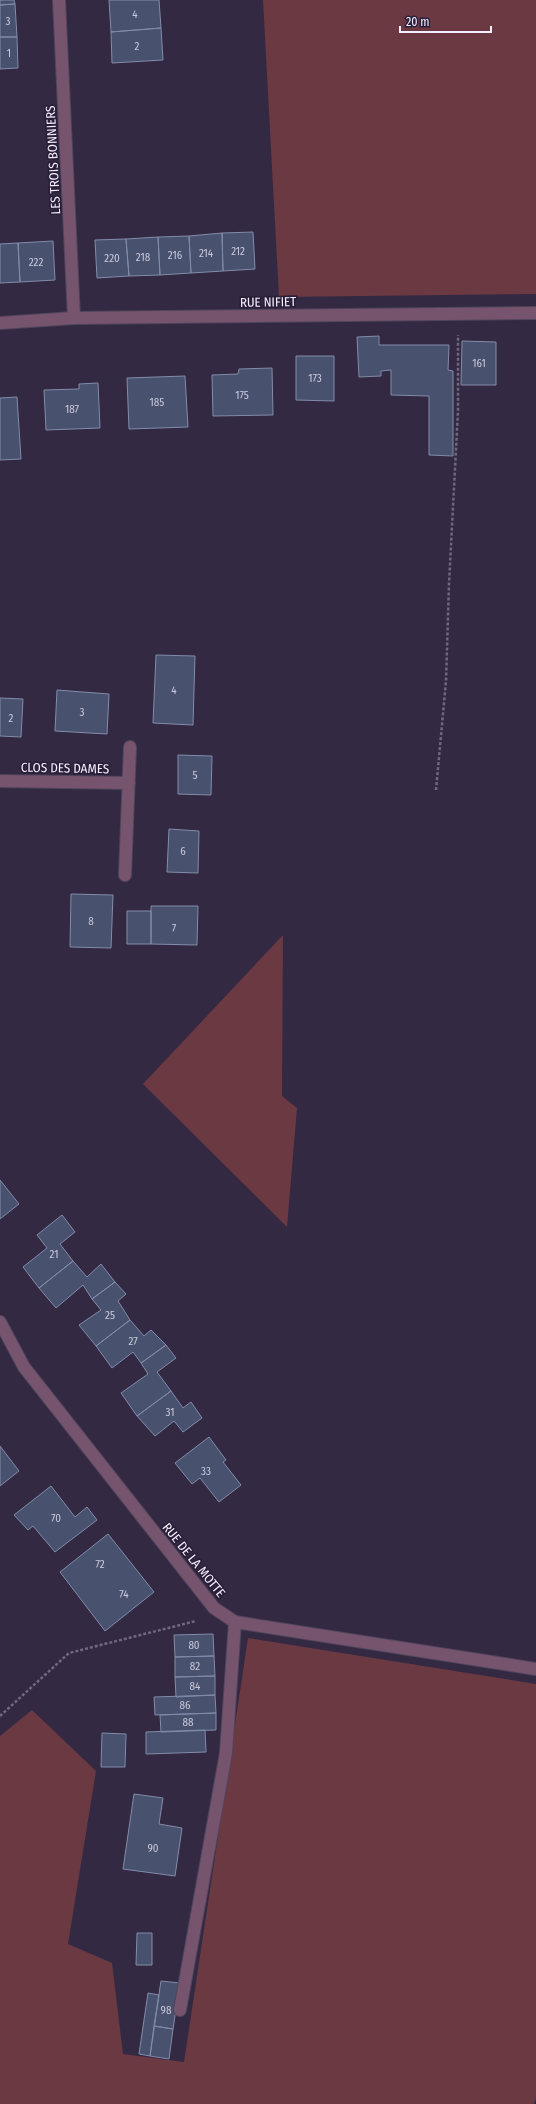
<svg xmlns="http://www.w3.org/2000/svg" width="536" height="2104" font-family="'Fira Sans Condensed',sans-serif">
  <rect width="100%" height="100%" fill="#342942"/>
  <!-- green -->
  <path fill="#6a3942" d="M263,0H536V294L279,297Z
    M283,935L282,1096L297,1108L287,1227L143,1084Z
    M248,1638L536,1684V2098L534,2104H0V1736L32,1710L96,1771L68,1944L112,1963L123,2054L184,2062Z"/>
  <!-- building -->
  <path fill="#48516d" stroke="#828caa" d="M0,0H14L15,4L0,5Z
    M109,0H159L161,28L111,32Z
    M15,4L17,37H0V5Z
    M161,28L163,60L112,63L111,32Z
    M0,37H17L18,68L0,69Z
    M253,232L255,269L223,271L222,233Z
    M222,233L223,271L191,273L189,236Z
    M189,236L191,273L160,275L158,237Z
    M158,237L160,275L129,276L126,239Z
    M126,239L129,276L97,278L95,240Z
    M53,241L55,280L20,282L18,243Z
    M18,243L20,282L0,283V244Z
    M379,336V345H449L448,370L453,371V456L429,455V396L391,395V370L381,371V376L359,377L357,337Z
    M462,341L496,342V385H461Z
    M296,356H334V401L296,400Z
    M272,368L273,415L213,416L212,375L238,374L239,369Z
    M185,376L188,427L129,429L127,378Z
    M98,383L100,428L46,430L44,390L79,389V384Z
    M17,397L21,459L0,460V398Z
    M156,655L195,656L193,725L153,723Z
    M57,690L109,694L107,734L55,731Z
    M0,698L23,699L21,737L0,736Z
    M178,755L212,756L211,795L178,794Z
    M169,829L199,831L198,873L167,872Z
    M71,894L113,895L111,948L70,947Z
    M151,906H198L197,945L151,944Z
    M127,911H151V944H127Z
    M0,1180L19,1204L0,1219Z
    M62,1215L75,1232L60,1244L73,1261L39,1288L23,1267L47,1248L37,1235Z
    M73,1261L87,1277L101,1264L115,1282L92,1299L83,1285L56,1308L39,1288Z
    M115,1282L126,1294L118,1301L130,1320L96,1346L79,1325L101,1310L92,1299Z
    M130,1320L144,1336L151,1330L166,1345L141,1363L133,1352L112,1368L96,1346Z
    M166,1345L176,1358L157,1372L171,1391L137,1416L121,1393L148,1374L141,1363Z
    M171,1391L183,1408L191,1402L202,1418L183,1432L174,1421L155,1436L137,1416Z
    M209,1437L226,1460L223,1462L241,1485L219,1502L200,1478L192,1484L175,1463Z
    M0,1446L19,1471L0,1486Z
    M51,1486L75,1517L87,1507L97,1520L55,1552L33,1526L28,1530L14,1515Z
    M108,1534L154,1592L105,1631L60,1572Z
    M213,1634L214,1656L175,1657L174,1635Z
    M214,1656L215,1676L175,1677V1657Z
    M215,1676V1695L176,1697L175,1677Z
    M215,1695L216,1713L155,1715L154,1697Z
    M216,1713V1730L161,1732L160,1715Z
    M205,1730L206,1752L146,1754V1732Z
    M102,1733L126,1734L125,1767H101Z
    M134,1794L163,1798L159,1824L182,1828L175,1876L123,1869Z
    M137,1933H152V1965H136Z
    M161,1981L180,1983L173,2029L154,2026Z
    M148,1993L159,1995L150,2056L139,2054Z
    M154,2026L173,2029L169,2059L150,2056Z"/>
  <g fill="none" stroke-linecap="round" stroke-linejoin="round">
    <!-- service casing -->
    <g stroke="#4f455c" stroke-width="14">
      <path id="service" d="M180,2010L226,1753L235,1622"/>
    </g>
    <!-- minor casing -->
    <g stroke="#4f455c" stroke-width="14">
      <path id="minor" d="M59,0L74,318
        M0,323L74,318L536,313
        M0,781L129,783
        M125,875L130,747
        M0,1322L24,1367L214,1608L235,1622L536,1669"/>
    </g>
    <!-- path -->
    <path stroke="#71677e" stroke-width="2.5" stroke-dasharray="3 2" stroke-linecap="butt" d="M436,790L446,681L449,584L458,411V335
      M0,1716L69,1653L196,1621"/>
    <!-- service -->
    <use href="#service" stroke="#77546e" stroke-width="12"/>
    <!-- minor -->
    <use href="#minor" stroke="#77546e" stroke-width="12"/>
  </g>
  <g text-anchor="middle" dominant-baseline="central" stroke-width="3.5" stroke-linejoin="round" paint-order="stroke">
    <!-- number labels -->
    <g font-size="11" fill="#c9c7da">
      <text x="135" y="14">4</text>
      <text x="8" y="21">3</text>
      <text x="137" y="46">2</text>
      <text x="9" y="53">1</text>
      <text x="238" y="251">212</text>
      <text x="206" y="253">214</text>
      <text x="175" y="255">216</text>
      <text x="143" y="257">218</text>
      <text x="112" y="258">220</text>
      <text x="36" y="262">222</text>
      <text x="479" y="363">161</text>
      <text x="315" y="378">173</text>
      <text x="242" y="395">175</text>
      <text x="157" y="402">185</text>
      <text x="72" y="409">187</text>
      <text x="174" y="690">4</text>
      <text x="82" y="712">3</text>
      <text x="11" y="718">2</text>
      <text x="195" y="775">5</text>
      <text x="183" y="851">6</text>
      <text x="91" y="921">8</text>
      <text x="174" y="928">7</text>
      <text x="54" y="1254">21</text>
      <text x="110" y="1315">25</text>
      <text x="133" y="1341">27</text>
      <text x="170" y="1412">31</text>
      <text x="206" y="1471">33</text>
      <text x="56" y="1518">70</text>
      <text x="100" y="1564">72</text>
      <text x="124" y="1594">74</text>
      <text x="194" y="1645">80</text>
      <text x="195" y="1666">82</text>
      <text x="195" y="1686">84</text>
      <text x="185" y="1705">86</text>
      <text x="188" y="1722">88</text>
      <text x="153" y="1848">90</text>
      <text x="166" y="2010">98</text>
    </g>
    <!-- street labels -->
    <g font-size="13" fill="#f4eeff" stroke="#2a1f38">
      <text transform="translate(53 160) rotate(-93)">LES TROIS BONNIERS</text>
      <text transform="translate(268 302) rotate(-1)">RUE NIFIET</text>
      <text transform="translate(65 768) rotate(1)">CLOS DES DAMES</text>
      <text transform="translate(194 1560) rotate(51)">RUE DE LA MOTTE</text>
    </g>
  </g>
  <!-- scale -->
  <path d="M400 26v6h91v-6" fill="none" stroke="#f4eeff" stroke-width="2"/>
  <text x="406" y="26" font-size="12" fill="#f4eeff" stroke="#2a1f38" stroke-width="3" paint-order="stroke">20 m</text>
</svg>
